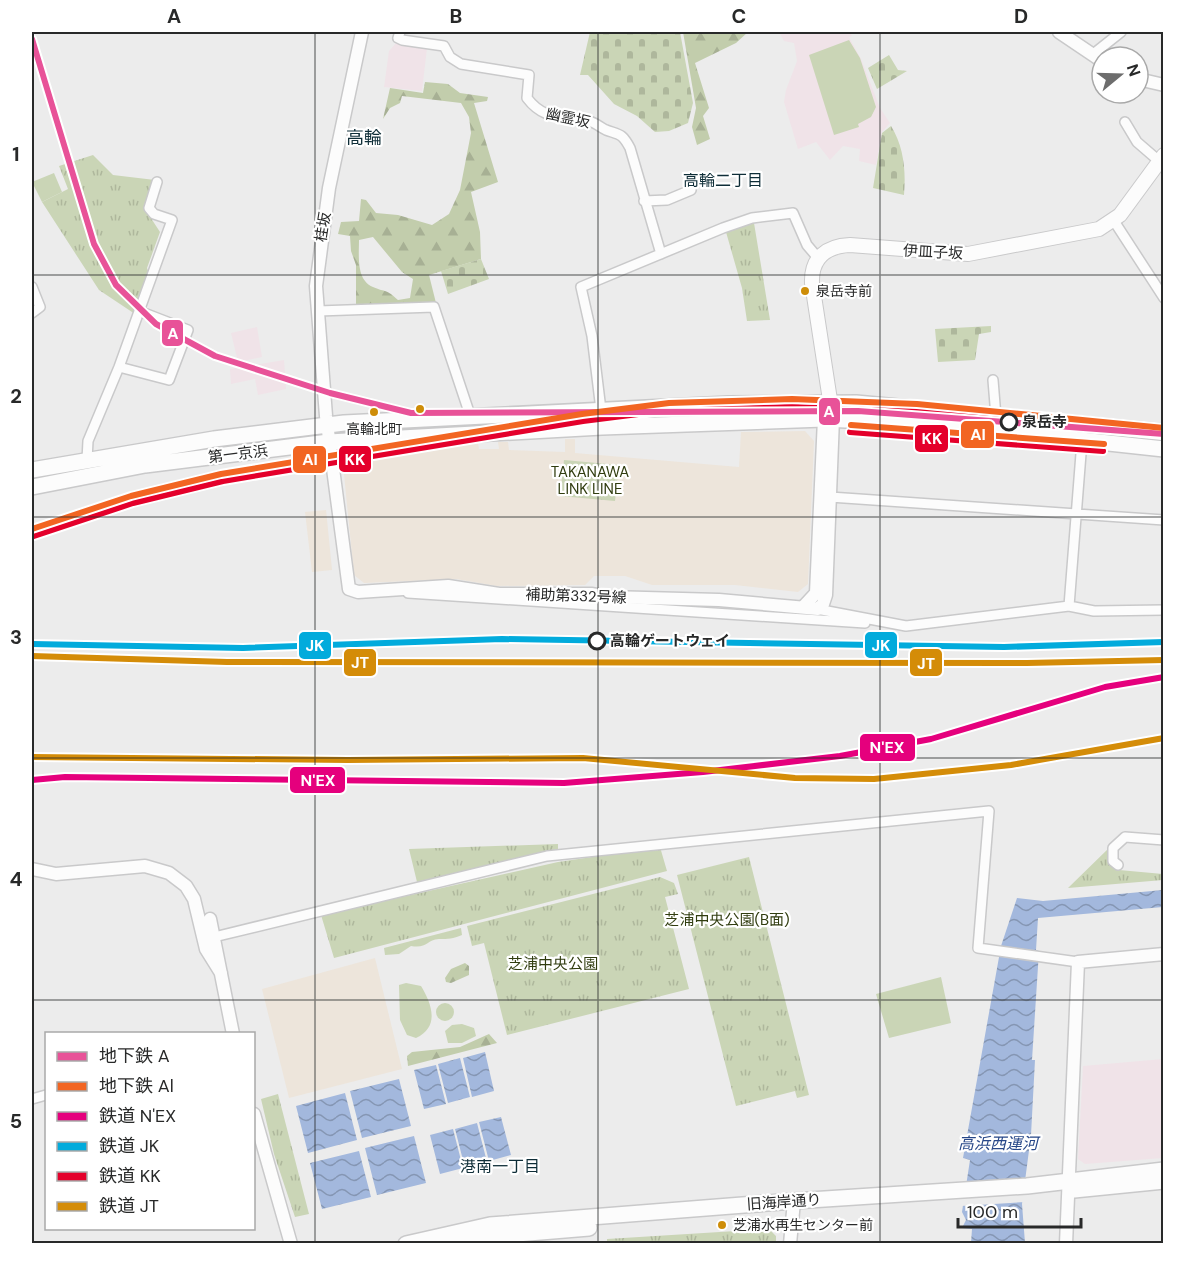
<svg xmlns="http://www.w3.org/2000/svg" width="1195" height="1275" font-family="'DM Sans','Noto Sans JP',sans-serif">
  <defs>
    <pattern id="forest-firs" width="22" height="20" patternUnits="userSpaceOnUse" patternTransform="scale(1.5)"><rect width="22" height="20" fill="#c2cdac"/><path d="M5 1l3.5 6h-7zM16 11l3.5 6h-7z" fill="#a7b094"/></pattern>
    <pattern id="cemetery-stones" width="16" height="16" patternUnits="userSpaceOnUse" patternTransform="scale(1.5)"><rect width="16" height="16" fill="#cad5b6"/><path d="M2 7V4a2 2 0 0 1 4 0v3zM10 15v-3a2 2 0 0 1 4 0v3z" fill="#aeb79c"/></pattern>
    <pattern id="park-tufts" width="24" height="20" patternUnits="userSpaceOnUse" patternTransform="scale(1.5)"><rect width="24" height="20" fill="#cad5b6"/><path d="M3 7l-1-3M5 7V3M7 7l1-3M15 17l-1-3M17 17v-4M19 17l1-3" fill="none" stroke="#aeb79c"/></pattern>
    <pattern id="water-waves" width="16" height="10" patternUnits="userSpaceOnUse" patternTransform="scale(1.5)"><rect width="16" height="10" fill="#a3b8dd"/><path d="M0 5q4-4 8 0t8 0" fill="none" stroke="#8596b3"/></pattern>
  </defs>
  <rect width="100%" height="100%" fill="#ececec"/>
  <!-- commercial -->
  <path fill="#ede5db" d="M805,431L814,441L808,584L798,592L735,585H652L625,576H594L585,585L497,586L456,579L364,583L354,575L343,464L355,451L358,453L478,443L479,449H499L498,442H508L509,450L565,452V439H575V453L739,467L741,432Z
    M326,510L332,570L312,572L305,512Z
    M375,958L402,1069L289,1098L262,989Z"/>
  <!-- education -->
  <path fill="#f0e3e8" d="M779,32H850L852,36L849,37L861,59L880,108L890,123L882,132L876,165L859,161L860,149L843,146L830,160L816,142L798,149L784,102L786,90L797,61L794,43L784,41Z
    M397,42L427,48L422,91L384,87L389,51Z
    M257,327L262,357L238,362L231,333Z
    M284,360L286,389L258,395L255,379L231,384L230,369Z
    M1163,1059V1158L1085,1164L1078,1159L1083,1066Z"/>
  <!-- grass -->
  <path fill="#cad5b6" d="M849,40L860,58L876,107L871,117L858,124L859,127L834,135L809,55Z
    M54,173L62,192L42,202L32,182Z
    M461,928L462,935C453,939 448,939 439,939C426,940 427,949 411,946L399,954L385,955L384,948Z
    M941,977L951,1023L889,1038L876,994Z
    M406,983L421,986C432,1004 440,1027 416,1038L407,1035L400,1020L399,985Z
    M436 1012a9 9 0 1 1 18 0a9 9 0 1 1-18 0Z
    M462,1024L474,1028L476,1036L462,1043H448L445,1031L452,1025Z"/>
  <!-- forest -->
  <path fill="url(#forest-firs)" fill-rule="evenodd" d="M683,32H748L736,43L695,63L709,108L703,116L710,139L697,145L692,127L696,108Z
    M425,82L448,84L460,93L488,97L487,101L474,103L498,182L471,192L480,232L481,259L429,275L436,303L356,306V265L351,251L350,236L338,234L341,222L359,221L361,199L366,200L376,213L398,215L432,225L449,214L460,190L471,133L469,117L461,103L402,96L400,103L390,108L383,119L390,88L423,93ZM373,237L402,272L413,279L410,298L398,300C385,288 387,293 373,287C356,280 359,256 359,240Z
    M465,963L469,966V975L451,983L446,982L445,978L451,969Z
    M489,1034L497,1043L408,1066L407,1056L412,1052L460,1047Z"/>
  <!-- cemetery -->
  <path fill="url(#cemetery-stones)" d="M590,32H680L693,103L688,123L669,131L655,132L637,116L614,104L588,75H580Z
    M889,55L898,70L907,71L877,89L868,68Z
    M891,126C904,147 906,171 904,195L873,188L882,133Z
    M481,259L489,279L448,294L441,271Z
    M991,326V332L979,334L975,360L938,362L935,329Z"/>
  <!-- park -->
  <path fill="url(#park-tufts)" d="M93,155L113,175L155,180L145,209L160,232L147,268L149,274L135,314L99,290L42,202L68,189L59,166Z
    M754,223L770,320L747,321L742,288L726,232Z
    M564,460L619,465L615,501L560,496Z
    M558,844V849L417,882L409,849Z
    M660,847L667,871L334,958L321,915L558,862Z
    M1110,847L1119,870L1163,874V880L1068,888Z
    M749,857L809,1095L797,1098L795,1091L736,1106L677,875Z
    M660,877L674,883L678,894L665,897L689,989L507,1035L484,943L472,946L467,926Z
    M278,1094L309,1214L295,1217L274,1154L261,1099Z
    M769,1229L776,1236V1243H607V1239Z"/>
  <!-- water -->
  <path fill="url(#water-waves)" d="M1163,890V907L1038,918L1036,950L1039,951L1032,1060H1035L1031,1135L1022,1204L1025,1243H971L972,1229L962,1228L966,1220L962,1212L970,1160L963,1158L1001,946L1017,898L1043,901Z
    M485,1052L494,1091L472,1097L463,1058Z
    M460,1058L470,1097L448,1103L438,1064Z
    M436,1065L446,1104L424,1109L414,1070Z
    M399,1079L411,1126L362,1138L350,1091Z
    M345,1093L357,1140L308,1153L296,1106Z
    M501,1117L511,1155L489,1161L479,1122Z
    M477,1123L487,1162L465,1168L455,1129Z
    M453,1129L463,1168L440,1174L430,1135Z
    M414,1136L426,1183L377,1195L365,1148Z
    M359,1151L371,1197L322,1209L310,1163Z"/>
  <!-- pier -->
  <path fill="#ececec" d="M963,1186L1027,1193L1025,1202L962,1206Z"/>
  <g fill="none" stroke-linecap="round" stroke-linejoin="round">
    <!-- minor casing -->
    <g stroke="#c9c9ca" stroke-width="12">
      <path id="minor" d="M400,32L398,38L402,40L444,46L450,57L461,64L529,75L527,98C545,122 564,115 589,121C596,123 600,127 606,130C620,135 622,133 630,148L661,254
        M1092,55L1121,32
        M1125,122L1137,142L1159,161
        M644,201L667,200L691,190
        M1114,221L1164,298
        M32,287L40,307L32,313
        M318,311L434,307L470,415
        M119,367L169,380L188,330L139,311
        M993,380L996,417
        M601,410L592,336L581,287L723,228L752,218L793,213L807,245L818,258
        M87,460L88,441L119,367L172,220L154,214L149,208L157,182
        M830,491V497L1164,520
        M408,593L865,623
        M823,602L822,610L906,626L1069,606L1094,611L1164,610
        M1069,606L1082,441
        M1118,865L1113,861V848L1125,837L1164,840
        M214,937L547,856L989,811L978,948L1078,962
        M32,1099L46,1095"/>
    </g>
    <!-- tertiary casing -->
    <g stroke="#c9c9ca" stroke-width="15">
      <path id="tertiary" d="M362,32L329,188L316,286L326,416L349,589L358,592L448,586L499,594H591L609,597L719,600L818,609L823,604L826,595L833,418
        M1059,32L1102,61
        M1138,79L1164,85
        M804,606L816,593L824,419
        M32,869L56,874L145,866L169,873L186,886L194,899L206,949L221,973
        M210,919L233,1034
        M254,1114L291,1244
        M790,1244L794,1201
        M1066,1244L1078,962L1164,954"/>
    </g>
    <!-- secondary casing -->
    <g stroke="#c9c9ca" stroke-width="16">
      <path id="secondary" d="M832,413L812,283C811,258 826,246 850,245L968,254L1099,229L1120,215L1164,155"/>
    </g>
    <!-- primary casing -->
    <g stroke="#c9c9ca" stroke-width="18">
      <path id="primary" d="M1074,1190L1164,1181
        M406,1244L490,1225L794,1201L1027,1186L1164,1170
        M452,1244L491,1236L589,1228"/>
    </g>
    <!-- trunk casing -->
    <g stroke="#c9c9ca" stroke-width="18">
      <path id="trunk" d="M32,470L214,439L344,423L728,404L856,403L1164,432
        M32,487L145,465L329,442L602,427L824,419L932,424L1164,449"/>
    </g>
    <!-- minor -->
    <use href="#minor" stroke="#fcfcfc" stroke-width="9"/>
    <!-- tertiary -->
    <use href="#tertiary" stroke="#fcfcfc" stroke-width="12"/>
    <!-- secondary -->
    <use href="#secondary" stroke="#fcfcfc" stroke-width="14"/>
    <!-- primary -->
    <use href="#primary" stroke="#fcfcfc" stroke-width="15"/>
    <!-- trunk -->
    <use href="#trunk" stroke="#fcfcfc" stroke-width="15"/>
    <!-- rail-1 casing -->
    <g stroke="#fff" stroke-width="10">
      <path id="rail-1" d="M32,780L65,777L564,783L703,772L840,756L931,739L1105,687L1164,677"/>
    </g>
    <!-- rail-2 casing -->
    <g stroke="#fff" stroke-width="10">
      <path id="rail-2" d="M32,644L243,648L502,639L1004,647L1164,642"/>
    </g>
    <!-- rail-3 casing -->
    <g stroke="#fff" stroke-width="10">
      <path id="rail-3" d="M850,432L1103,451
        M34,536L133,503L223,481L583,421L670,410L792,407L916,411L1163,435"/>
    </g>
    <!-- rail-4 casing -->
    <g stroke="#fff" stroke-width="10">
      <path id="rail-4" d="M32,656L227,662L1027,663L1164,660
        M32,757L348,760L583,758L795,778L874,779L1011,765L1164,738"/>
    </g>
    <!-- rail-1 -->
    <use href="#rail-1" stroke="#e5007d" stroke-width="6"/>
    <!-- rail-2 -->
    <use href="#rail-2" stroke="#02abdc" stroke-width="6"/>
    <!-- rail-3 -->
    <use href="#rail-3" stroke="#e4002b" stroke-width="6"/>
    <!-- rail-4 -->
    <use href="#rail-4" stroke="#d48c08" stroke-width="6"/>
    <!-- metro-1 casing -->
    <g stroke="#fff" stroke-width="10">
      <path id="metro-1" d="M32,39L94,244L116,285L156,324L215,356L330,393L411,413L858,411L1164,434"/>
    </g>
    <!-- metro-2 casing -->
    <g stroke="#fff" stroke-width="10">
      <path id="metro-2" d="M851,425L1104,444
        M32,529L131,496L221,474L582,414L669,403L792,399L917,404L1164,428"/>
    </g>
    <!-- metro-1 -->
    <use href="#metro-1" stroke="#e85298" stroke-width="6"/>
    <!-- metro-2 -->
    <use href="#metro-2" stroke="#f26522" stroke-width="6"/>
  </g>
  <!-- grid -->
  <path fill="none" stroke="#282929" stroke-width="1.5" stroke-opacity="0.55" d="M315,32V1244M598,32V1244M880,32V1244M32,275H1164M32,517H1164M32,758H1164M32,1000H1164"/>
  <!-- markers -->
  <g fill="#ce8d08" stroke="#fff" stroke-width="2">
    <circle cx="805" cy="291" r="5"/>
    <circle cx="420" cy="409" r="5"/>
    <circle cx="374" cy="412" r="5"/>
    <circle cx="722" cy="1225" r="5"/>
  </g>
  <g fill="#fff" stroke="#282929" stroke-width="3">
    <circle cx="1009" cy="422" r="8"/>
    <circle cx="597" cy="641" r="8"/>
  </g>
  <g text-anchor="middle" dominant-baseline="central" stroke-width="4.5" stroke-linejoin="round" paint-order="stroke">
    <!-- bus labels -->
    <g font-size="14" fill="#282929" stroke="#fff" text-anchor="start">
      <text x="816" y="291">泉岳寺前</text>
      <text x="374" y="429" text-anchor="middle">高輪北町</text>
      <text x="733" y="1225">芝浦水再生センター前</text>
    </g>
    <!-- street labels -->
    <g font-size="15" fill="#282929" stroke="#fff">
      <text transform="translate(568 118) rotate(12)">幽霊坂</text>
      <text transform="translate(323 227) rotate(-81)">桂坂</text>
      <text transform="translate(933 252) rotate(3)">伊皿子坂</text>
      <text transform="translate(238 454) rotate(-7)">第一京浜</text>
      <text transform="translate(576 596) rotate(2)">補助第332号線</text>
      <text transform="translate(784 1202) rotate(-4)">旧海岸通り</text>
    </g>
    <!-- stop labels -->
    <g font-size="15" font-weight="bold" fill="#282929" stroke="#fff" text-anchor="start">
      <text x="1022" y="422">泉岳寺</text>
      <text x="610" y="641">高輪ゲートウェイ</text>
    </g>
    <!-- park labels -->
    <g font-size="15" fill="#313d10" stroke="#fff">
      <text x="590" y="472">TAKANAWA<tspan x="590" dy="17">LINK LINE</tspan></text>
      <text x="727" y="920">芝浦中央公園(B面)</text>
      <text x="553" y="964">芝浦中央公園</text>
    </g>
    <!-- neighbourhood labels -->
    <g font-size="16" fill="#0f2e38" stroke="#fff">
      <text x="723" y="180">高輪二丁目</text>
      <text x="500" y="1166">港南一丁目</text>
    </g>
    <!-- water labels -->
    <g font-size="16" font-style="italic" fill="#274788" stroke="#fff">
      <text x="998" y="1143">高浜西運河</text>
    </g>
    <!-- quarter labels -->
    <g font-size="18" fill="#0f2e38" stroke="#fff">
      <text x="364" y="138">高輪</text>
    </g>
  </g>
  <g stroke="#fff" stroke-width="2">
    <rect x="161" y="319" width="23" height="28" rx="6" fill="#e85298"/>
    <rect x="818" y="397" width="23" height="29" rx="6" fill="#e85298"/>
    <rect x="960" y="420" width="35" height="29" rx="6" fill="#f26522"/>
    <rect x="914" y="424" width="35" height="29" rx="6" fill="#e4002b"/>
    <rect x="338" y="445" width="34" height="28" rx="6" fill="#e4002b"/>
    <rect x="292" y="445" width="35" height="29" rx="6" fill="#f26522"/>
    <rect x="864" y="631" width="34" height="28" rx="6" fill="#02abdc"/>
    <rect x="298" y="631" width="34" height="29" rx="6" fill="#02abdc"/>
    <rect x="343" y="648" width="34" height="29" rx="6" fill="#d48c08"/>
    <rect x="909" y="648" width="34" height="29" rx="6" fill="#d48c08"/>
    <rect x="859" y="733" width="57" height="29" rx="6" fill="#e5007d"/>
    <rect x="289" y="766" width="57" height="28" rx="6" fill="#e5007d"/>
  </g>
  <g font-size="16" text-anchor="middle" font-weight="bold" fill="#fff">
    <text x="173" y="339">A</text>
    <text x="829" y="417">A</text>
    <text x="978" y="440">Al</text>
    <text x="932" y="444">KK</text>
    <text x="355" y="465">KK</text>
    <text x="310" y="465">Al</text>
    <text x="881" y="651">JK</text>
    <text x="315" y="651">JK</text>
    <text x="360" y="668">JT</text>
    <text x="926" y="669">JT</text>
    <text x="887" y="753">N'EX</text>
    <text x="318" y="786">N'EX</text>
  </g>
  <!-- border -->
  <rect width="1195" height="1275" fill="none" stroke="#ffffff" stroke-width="66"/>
  <!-- legend -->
  <rect x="45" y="1032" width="210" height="198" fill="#ffffff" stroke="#a9a9a9" stroke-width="1.5"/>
  <rect x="57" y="1052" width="30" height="9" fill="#e85298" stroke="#a9a9a9" stroke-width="1.5"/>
  <text x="99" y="1062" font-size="18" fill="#282929">地下鉄 A</text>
  <rect x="57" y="1082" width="30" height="9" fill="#f26522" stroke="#a9a9a9" stroke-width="1.5"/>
  <text x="99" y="1092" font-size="18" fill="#282929">地下鉄 Al</text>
  <rect x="57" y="1112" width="30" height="9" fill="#e5007d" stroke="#a9a9a9" stroke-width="1.5"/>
  <text x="99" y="1122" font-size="18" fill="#282929">鉄道 N'EX</text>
  <rect x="57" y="1142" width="30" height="9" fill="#02abdc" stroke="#a9a9a9" stroke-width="1.5"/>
  <text x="99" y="1152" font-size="18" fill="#282929">鉄道 JK</text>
  <rect x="57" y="1172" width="30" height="9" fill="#e4002b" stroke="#a9a9a9" stroke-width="1.5"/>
  <text x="99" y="1182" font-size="18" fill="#282929">鉄道 KK</text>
  <rect x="57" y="1202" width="30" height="9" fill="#d48c08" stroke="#a9a9a9" stroke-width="1.5"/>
  <text x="99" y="1212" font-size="18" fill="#282929">鉄道 JT</text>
  <!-- north arrow -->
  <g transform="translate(1120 75) rotate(71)"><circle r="28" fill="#ffffff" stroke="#a9a9a9" stroke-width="1.5"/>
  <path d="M0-4.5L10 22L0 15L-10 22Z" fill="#6d6d6d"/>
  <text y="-9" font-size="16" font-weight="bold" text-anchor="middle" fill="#282929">N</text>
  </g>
  <!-- scale -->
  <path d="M958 1218v9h123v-9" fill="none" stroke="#282929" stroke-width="3"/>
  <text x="967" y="1218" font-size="18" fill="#282929" stroke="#ffffff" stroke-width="4.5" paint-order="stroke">100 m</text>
  <rect x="33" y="33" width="1129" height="1209" fill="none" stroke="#282929" stroke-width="2"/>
  <g font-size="20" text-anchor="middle" font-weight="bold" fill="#282929">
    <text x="174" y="23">A</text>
    <text x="456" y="23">B</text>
    <text x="739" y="23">C</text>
    <text x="1021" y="23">D</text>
    <text x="16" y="161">1</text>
    <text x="16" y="403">2</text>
    <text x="16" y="644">3</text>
    <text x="16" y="886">4</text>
    <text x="16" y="1128">5</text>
  </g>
</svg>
